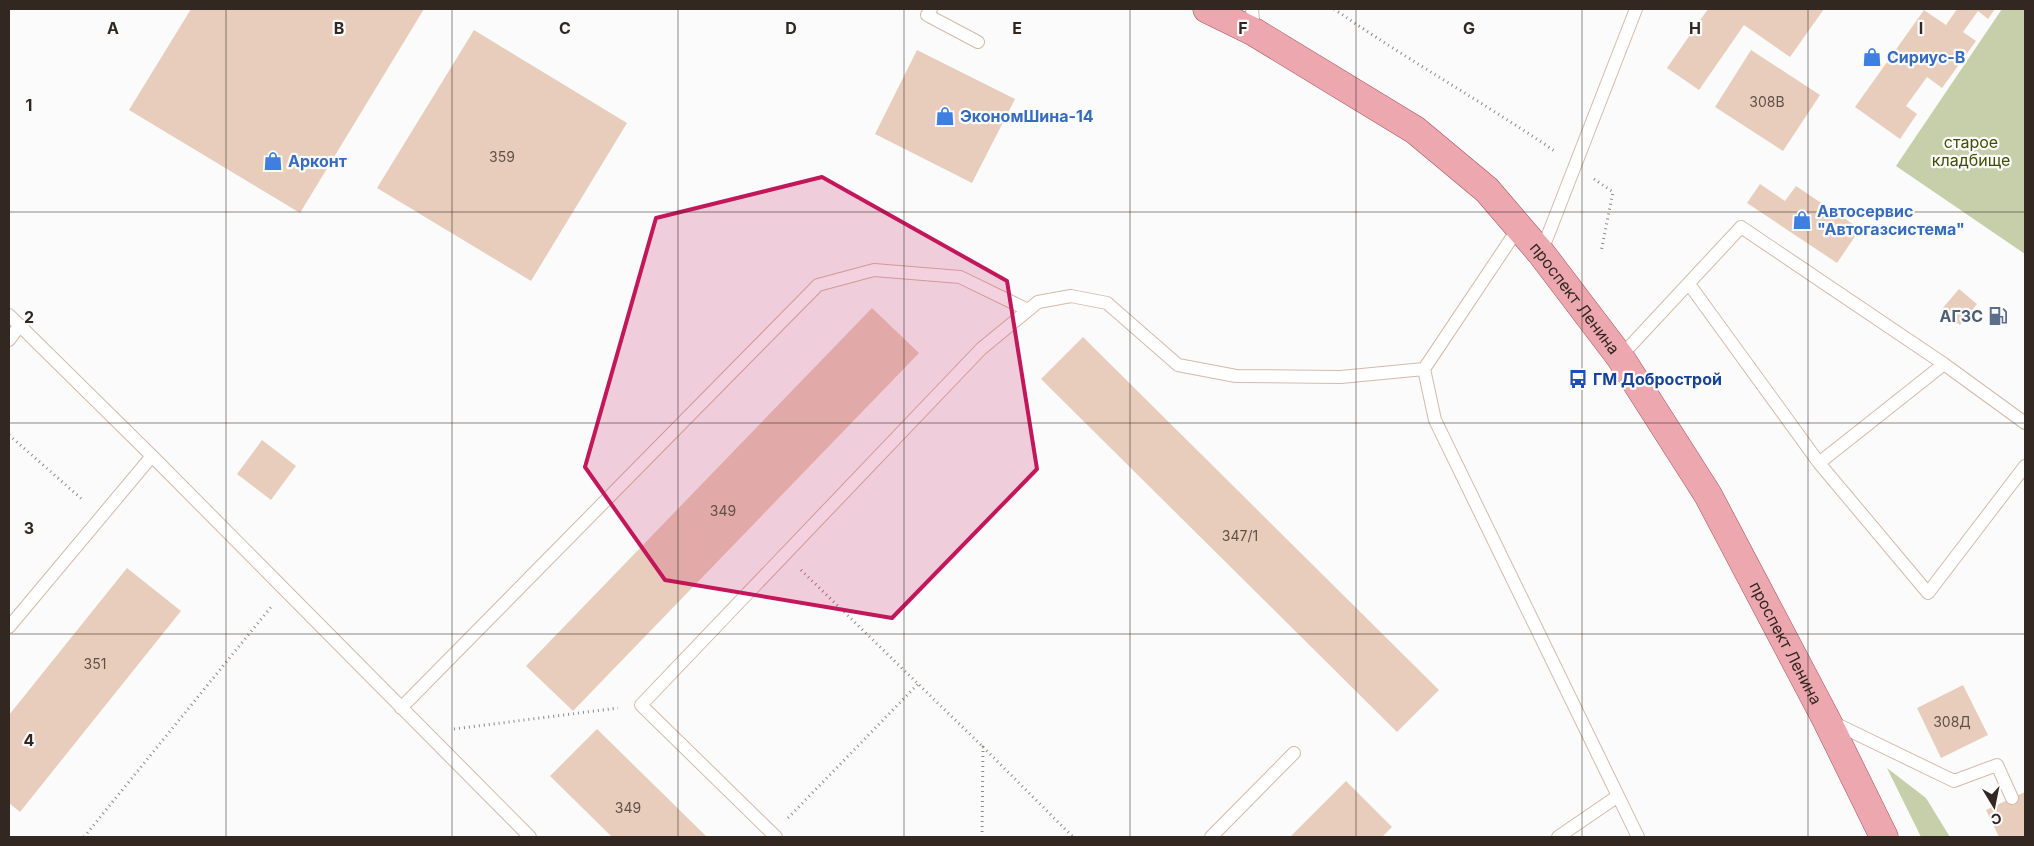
<svg xmlns="http://www.w3.org/2000/svg" width="2034" height="846" font-family="Inter,sans-serif">
  <rect width="100%" height="100%" fill="#fbfbfb"/>
  <!-- green -->
  <path fill="#c6ceaa" d="M2002,9H2025V254L1896,166Z
    M1887,768L1926,798L1950,837H1921Z"/>
  <!-- building -->
  <path fill="#e9cdbc" d="M191,9H424L300,213L129,110Z
    M1708,9H1824L1790,57L1744,25L1699,90L1667,68Z
    M1957,9H1995L1988,19L1978,11L1963,32L1976,41L1942,88L1927,77L1906,106L1917,114L1900,139L1855,107L1924,10L1946,25Z
    M474,30L627,123L531,281L377,188Z
    M917,50L1015,99L972,183L875,134Z
    M1751,50L1820,95L1783,151L1715,107Z
    M1760,184L1785,201L1796,186L1860,229L1837,263L1747,203Z
    M1959,289L1977,304L1960,325L1941,310Z
    M872,308L919,353L573,711L526,666Z
    M1083,337L1439,690L1397,732L1041,379Z
    M262,440L296,466L271,500L237,474Z
    M127,568L181,611L20,812L9,803V715Z
    M1963,685L1988,735L1941,758L1917,708Z
    M597,729L707,837H612L550,776Z
    M1346,781L1392,827L1382,837H1290Z
    M2025,792V837H1999L1986,810Z"/>
  <g fill="none" stroke-linecap="round" stroke-linejoin="round">
    <!-- lane casing -->
    <g stroke="#d5baa9" stroke-width="14">
      <path id="lane" d="M931,9L927,15L978,42
        M1252,9L1254,32
        M1519,227L1424,369L1435,420L1638,837
        M1541,253L1636,9
        M1689,284L1819,463L1928,593L2025,466
        M9,315L152,456L9,627
        M9,340L20,325
        M1620,357L1741,227L1944,364L2025,423
        M152,456L530,837
        M1819,463L1944,364
        M401,708L818,285L874,270L960,277L1028,310
        M1832,722L1954,781L1997,765L2012,798
        M776,837L641,705L981,349L1038,302L1071,296L1107,303L1178,365L1236,376L1341,377L1424,369
        M1211,837L1294,753
        M1558,837L1618,796"/>
    </g>
    <!-- primary casing -->
    <g stroke="#a4555a" stroke-width="29">
      <g id="primary">
        <path id="s1" d="M1207,9L1254,32L1415,130L1487,190L1541,253L1620,357L1708,495L1826,719L1884,837"/>
      </g>
    </g>
    <!-- path -->
    <path stroke="#908b87" stroke-width="3" stroke-dasharray="1 4" stroke-linecap="butt" d="M1334,9C1406,59 1483,102 1556,152
      M1594,179L1613,192L1601,252
      M9,435L84,501
      M801,570L983,747
      M454,729L618,708
      M788,818L918,684
      M84,837L271,607
      M982,837L983,747L1073,837"/>
    <!-- lane -->
    <use href="#lane" stroke="#fff" stroke-width="12"/>
    <!-- primary -->
    <use href="#primary" stroke="#eda7af" stroke-width="28"/>
  </g>
  <!-- marked area -->
  <path fill="#c2185b" fill-opacity="0.2" stroke="#c2185b" stroke-width="4" stroke-linejoin="round" d="M822,177L1007,281L1037,469L892,618L665,580L585,467L656,218Z"/>
  <!-- grid -->
  <path fill="none" stroke="#322821" stroke-width="1" stroke-opacity="0.55" d="M226,9V837M452,9V837M678,9V837M904,9V837M1130,9V837M1356,9V837M1582,9V837M1808,9V837M9,212H2025M9,423H2025M9,634H2025"/>
  <!-- icons -->
  <defs>
    <g id="shop-bare" transform="scale(1.5)"><path d="M-5-2.5h2.3a2.7 3.5 0 0 1 5.4 0H5L5.5 6h-11ZM-1.5-2.5h3a1.5 2.3 0 0 0-3 0Z" fill="#3f7fe0" stroke="#fbfbfb" stroke-width="2.5" paint-order="stroke"/></g>
    <g id="fuel-bare" transform="scale(1.5)"><path d="M-5.5-6h7V0h2V4h1.3V-2.5L3-4.5l.8-.8L6-3V5H2.5V1h-1V6h-7ZM-4.2-4.7v3.2H.2V-4.7Z" fill="#5c6f8a" stroke="#fbfbfb" stroke-width="2.5" paint-order="stroke"/></g>
    <g id="bus-bare" transform="scale(1.5)"><path d="M-5-6H5V4H4V6H2V4H-2V6H-4V4H-5ZM-3.5-4V0h7V-4ZM-3.5 1.2v1.5H-2V1.2ZM2 1.2v1.5H3.5V1.2Z" fill="#1a4fb4" stroke="#fbfbfb" stroke-width="2.5" paint-order="stroke"/></g>
  </defs>
  <g fill-rule="evenodd">
    <use href="#shop-bare" x="1872" y="57"/>
    <use href="#shop-bare" x="945" y="116"/>
    <use href="#shop-bare" x="273" y="161"/>
    <use href="#shop-bare" x="1802" y="220"/>
    <use href="#fuel-bare" x="1998" y="316"/>
    <use href="#bus-bare" x="1578" y="379"/>
  </g>
  <g text-anchor="middle" dominant-baseline="central" stroke-width="4.5" stroke-linejoin="round" paint-order="stroke">
    <!-- number labels -->
    <g font-size="14" fill="#605148">
      <text x="1767" y="101">308В</text>
      <text x="502" y="156">359</text>
      <text x="723" y="510">349</text>
      <text x="1240" y="535">347/1</text>
      <text x="95" y="663">351</text>
      <text x="1952" y="721">308Д</text>
      <text x="628" y="807">349</text>
    </g>
    <!-- shop labels -->
    <g font-size="16" font-weight="bold" fill="#366cbe" stroke="#fbfbfb" text-anchor="start">
      <text x="1887" y="57">Сириус-В</text>
      <text x="960" y="116">ЭкономШина-14</text>
      <text x="288" y="161">Арконт</text>
      <text x="1817" y="211">Автосервис<tspan x="1817" dy="18">"Автогазсистема"</tspan></text>
    </g>
    <!-- park labels -->
    <g font-size="16" fill="#434e05" stroke="#fbfbfb">
      <text x="1971" y="142">старое<tspan x="1971" dy="18">кладбище</tspan></text>
    </g>
    <!-- street labels -->
    <g font-size="16" fill="#322821" stroke="#fbfbfb">
      <text stroke="none"><textPath href="#s1" startOffset="474">проспект Ленина</textPath></text>
      <text stroke="none"><textPath href="#s1" startOffset="879">проспект Ленина</textPath></text>
    </g>
    <!-- service labels -->
    <g font-size="16" font-weight="bold" fill="#4e5e75" stroke="#fbfbfb" text-anchor="end">
      <text x="1983" y="316">АГЗС</text>
    </g>
    <!-- transit labels -->
    <g font-size="16" font-weight="bold" fill="#164399" stroke="#fbfbfb" text-anchor="start">
      <text x="1593" y="379">ГМ Добрострой</text>
    </g>
  </g>
  <g font-size="16" text-anchor="middle" font-weight="bold" fill="#322821" stroke="#fbfbfb" stroke-width="4.5" stroke-linejoin="round" paint-order="stroke">
    <text x="113" y="34">A</text>
    <text x="339" y="34">B</text>
    <text x="565" y="34">C</text>
    <text x="791" y="34">D</text>
    <text x="1017" y="34">E</text>
    <text x="1243" y="34">F</text>
    <text x="1469" y="34">G</text>
    <text x="1695" y="34">H</text>
    <text x="1921" y="34">I</text>
    <text x="29" y="111">1</text>
    <text x="29" y="323">2</text>
    <text x="29" y="534">3</text>
    <text x="29" y="746">4</text>
  </g>
  <!-- border -->
  <rect width="2034" height="846" fill="none" stroke="#322821" stroke-width="20"/>
  <!-- north arrow -->
  <g transform="translate(1994 806) rotate(170)" stroke="#fbfbfb" stroke-width="4" paint-order="stroke">
  <path d="M0-4L9 19L0 12L-9 19Z" fill="#322821"/>
  <text y="-8" font-size="14" font-weight="bold" text-anchor="middle" fill="#322821">С</text>
  </g>
</svg>
